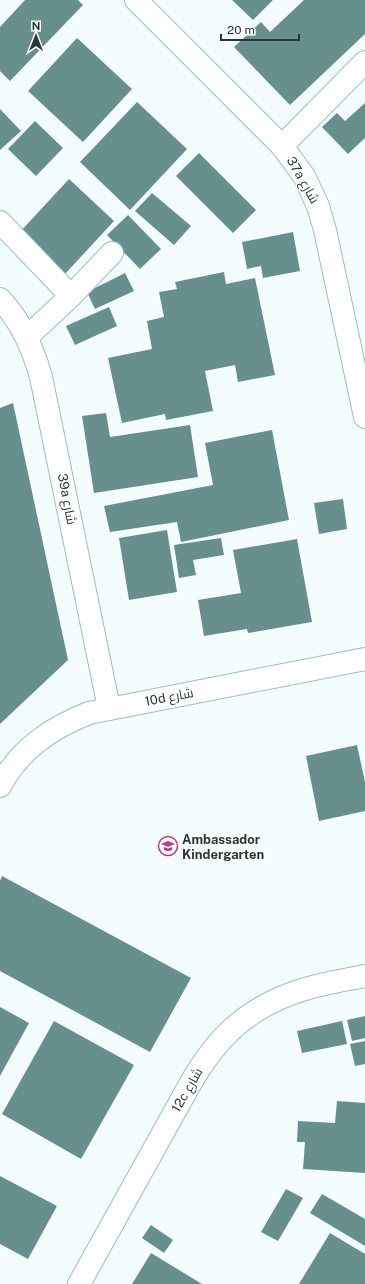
<svg xmlns="http://www.w3.org/2000/svg" width="365" height="1284" font-family="'Public Sans',Cairo,sans-serif">
  <rect width="100%" height="100%" fill="#f4fdfd"/>
  <!-- building -->
  <path fill="#668f8d" d="M25,0H78L83,5L10,81L0,71V27Z
    M232,0H273L253,20Z
    M304,0H365V34L290,105L234,47L261,22L270,32Z
    M77,38L132,89L83,142L28,91Z
    M137,102L187,149L130,210L80,162Z
    M365,103V138L348,154L322,127L337,113L345,121Z
    M0,109L21,131L0,150Z
    M35,121L63,148L36,176L8,149Z
    M199,153L256,210L233,233L176,176Z
    M69,179L114,221L65,274L19,233Z
    M152,193L191,226L174,245L135,211Z
    M128,215L161,249L140,269L107,235Z
    M293,232L300,271L263,278L261,266L247,269L242,242Z
    M224,272L226,284L255,278L275,375L238,382L235,365L205,371L213,411L166,420L165,414L122,423L108,358L152,349L147,321L164,317L159,292L177,289L175,282Z
    M125,273L134,291L95,309L87,292Z
    M109,307L117,326L75,345L66,326Z
    M13,403L68,660L0,724V408Z
    M106,413L110,437L190,425L198,477L94,493L82,416Z
    M272,430L289,520L181,542L177,522L110,532L104,506L213,485L205,443Z
    M343,499L347,529L319,534L314,503Z
    M167,530L177,592L129,600L119,538Z
    M221,538L224,555L193,560L196,575L179,578L174,545Z
    M297,539L312,622L248,633L247,629L204,636L198,600L241,593L233,550Z
    M357,745L365,782V811L319,821L306,756Z
    M2,876L191,978L150,1052L0,971V881Z
    M0,1007L29,1023L0,1076Z
    M365,1016V1038L352,1041L347,1020Z
    M54,1021L134,1065L81,1159L2,1114Z
    M342,1021L347,1044L302,1053L297,1031Z
    M365,1041V1064L355,1066L350,1044Z
    M337,1101L365,1103V1173L303,1169L305,1142H297L298,1121L335,1123Z
    M0,1176L57,1206L28,1259L0,1244Z
    M286,1189L303,1198L278,1241L261,1232Z
    M322,1194L365,1219V1246L310,1213Z
    M151,1225L173,1240L164,1253L142,1238Z
    M330,1233L365,1254V1284H299Z
    M151,1253L202,1284H132Z"/>
  <g fill="none" stroke-linecap="round" stroke-linejoin="round">
    <!-- street casing -->
    <g stroke="#95c1be" stroke-width="24">
      <path id="street" d="M136,0L282,146L304,176L318,206L325,230L365,417
        M282,146L365,62
        M0,222L71,296
        M0,299C21,321 33,348 41,377L109,708
        M27,337L71,296L112,253
        M0,786C20,749 51,728 89,713L365,659
        M79,1284L189,1086C217,1036 249,1006 305,989C324,983 345,980 365,976"/>
    </g>
    <!-- street -->
    <use href="#street" stroke="#fff" stroke-width="22"/>
  </g>
  <!-- icons -->
  <defs>
    <g id="school-ring" transform="scale(1)"><circle r="9.5" fill="#fff" stroke="#b53c91" stroke-width="1.5"/><path d="M0-5L7-2L0 1L-7-2ZM-4 1L0 2.5L4 1V4Q0 6-4 4Z" fill="#b53c91"/></g>
  </defs>
  <g fill-rule="evenodd">
    <use href="#school-ring" x="168" y="846"/>
  </g>
  <g text-anchor="middle" dominant-baseline="central" stroke-width="3" stroke-linejoin="round" paint-order="stroke">
    <!-- street labels -->
    <g font-size="13" fill="#263836" stroke="#fff">
      <text transform="translate(303 180) rotate(60)">37a شارع</text>
      <text transform="translate(67 499) rotate(79)">39a شارع</text>
      <text transform="translate(169 697) rotate(-11)">10d شارع</text>
      <text transform="translate(187 1090) rotate(-60)">12c شارع</text>
    </g>
    <!-- poi labels -->
    <g font-size="13" font-weight="bold" fill="#263836" stroke="#fff" text-anchor="start">
      <text x="182" y="839">Ambassador<tspan x="182" dy="15">Kindergarten</tspan></text>
    </g>
  </g>
  <!-- north arrow -->
  <g transform="translate(36 36)" stroke="#ffffff" stroke-width="3" paint-order="stroke">
  <path d="M0-3L7 15L0 10L-7 15Z" fill="#263836"/>
  <text y="-6" font-size="11" font-weight="bold" text-anchor="middle" fill="#263836">N</text>
  </g>
  <!-- scale -->
  <path d="M221 34v6h78v-6" fill="none" stroke="#263836" stroke-width="2"/>
  <text x="227" y="34" font-size="12" fill="#263836" stroke="#ffffff" stroke-width="3" paint-order="stroke">20 m</text>
</svg>
